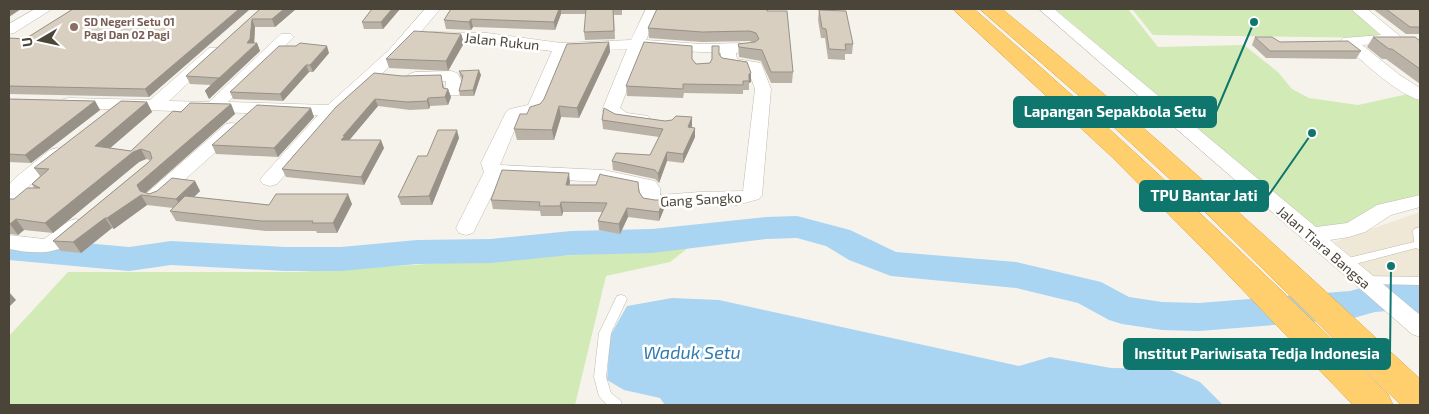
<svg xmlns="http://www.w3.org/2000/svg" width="1429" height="414" font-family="'Exo 2',sans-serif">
  <rect width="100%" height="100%" fill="#f6f3ec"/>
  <!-- education -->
  <path fill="#efe8d6" d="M1420,212V293L1387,289L1334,242Z"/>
  <!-- green -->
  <path fill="#d2eab5" d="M1055,9H1128L1158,47L1244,45L1278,72L1292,89L1309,98L1358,105L1408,94L1420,101V196L1383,205L1358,220L1312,232L1237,162Z
    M1132,9H1350L1386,38L1153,35Z
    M688,248L670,262L606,276L575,405H9V336L68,272H298Z"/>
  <!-- water -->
  <path fill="#a9d4f2" d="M672,298L719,300L1019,366L1050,357L1111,368L1168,369L1200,382L1223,405H665L660,398L624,390L607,380L610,336L627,306Z"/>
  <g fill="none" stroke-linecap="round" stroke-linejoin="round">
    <!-- river -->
    <path fill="#a9d4f2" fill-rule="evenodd" d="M797,216L850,230L896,252L1016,262L1101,282L1129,297L1162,302L1199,303L1350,291L1375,284L1399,282L1420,285V313L1399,310L1375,312L1350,319L1199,331L1162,330L1122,324L1109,320L1078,303L1016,288L891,276L849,260L826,246L797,238L766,239L652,253L571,255L491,263L417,264L341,271H285L171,265L129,271L9,260V236L129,247L171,241L285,247H341L417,240L491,239L571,231L652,229L766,217Z"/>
    <!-- service casing -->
    <g stroke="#c2bbae" stroke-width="1">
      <path id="service" d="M1420,227V250L1416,248L1344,267L1340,266L1339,263L1340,260L1344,259L1414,242L1413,231L1414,229Z
        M1366,276L1420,277V285L1366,284L1362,283L1360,280L1362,277Z
        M621,295L625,296L627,299L611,333L606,377L611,393L621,401L622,405H607L599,396L594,377L599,333L617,296Z"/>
    </g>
    <!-- minor casing -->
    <g stroke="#c2bbae" stroke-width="1">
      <path id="minor" d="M35,9H52L14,33L9,34V24Z
        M425,9H440L400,57L338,114L277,184L270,186L263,184L260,180L263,176L318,115L69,108L63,107L61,103L63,99L69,98L150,100L209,48H219L222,51L219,54L169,101L209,102L281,34H291L294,37L291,40L228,102L328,105L388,51Z
        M646,9H660L646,40L702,44L740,43L745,45L748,48L745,51L736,53L737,59L761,63L771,89L762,195L759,199L737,205L700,204L656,208L644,205L641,200L640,190L604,182L501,177L473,233L466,235L459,233L456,228L484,172L481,163L506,112L510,109L528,105L552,51L487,43L435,40L430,38L427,35L430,32L487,33L561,43L631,40ZM627,49L602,110C611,123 634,127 648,124L651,120L648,116L627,113L620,108L643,49L721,53V63L723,66L748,70L755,89L743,191L700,192L660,195V188L655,181L604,170L500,165L519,119L541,113L544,109L567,52Z
        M1039,9H1054L1316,227L1347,223L1377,205L1420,195V207L1391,215L1365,232L1349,237L1330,240L1420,315V337L1412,334Z
        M1351,9H1367L1400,36L1403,39L1400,42L1362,45L1401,76L1420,88V100C1398,95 1361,60 1343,44L1340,41L1343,38L1381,35Z
        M451,71L457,73C462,80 464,87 459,95H447L445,91L446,81L409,80L407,77L409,74L415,72Z
        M232,123L238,124L241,128L238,132L162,200L155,202L148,200L145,196L148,192L226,124Z
        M57,148L64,150L66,154L64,158L30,185L16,202L9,203V185L16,177L50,150Z
        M76,219L83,221L86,226C68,256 39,255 9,249V235L44,239L69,221Z"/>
    </g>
    <!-- motorway casing -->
    <g stroke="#e0a43c" stroke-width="1">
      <path id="motorway" d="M953,9H974C1117,132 1253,262 1388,394L1393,405H1353L1214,260L1113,158Z
        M980,9H1002C1146,126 1284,252 1420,379V405H1401L1199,206L1093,108Z"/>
    </g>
    <!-- service -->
    <use href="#service" fill="#fff" fill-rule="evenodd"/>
    <!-- minor -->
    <use href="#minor" fill="#fff" fill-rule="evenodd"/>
    <!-- motorway -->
    <use href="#motorway" fill="#ffcf6e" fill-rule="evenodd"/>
  </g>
  <!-- wall -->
  <path fill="#bab2a6" d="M73,9H250L149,97L9,94V38L25,39Z
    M260,9H296L275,27H255L254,43H257L260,51L209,99L211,85L190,84L186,76Z
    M372,9H400L383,29H364L362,22Z
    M451,9H622V15H614L615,39L585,40L584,32L586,14H561L555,30L473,27L471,30L446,29L444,20Z
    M657,9H768V11L793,72L792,83H771L761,61L739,57L738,44L753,43L750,41L702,42L649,38L648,28Z
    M1373,9H1417L1418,10H1420V34H1406Z
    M819,10L853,44L852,54H845V60L828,59L825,38H821L818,20Z
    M461,34L464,43L448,71L389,68L386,59Z
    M1255,37L1280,42L1361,51L1356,59L1266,58L1252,45Z
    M1373,37L1420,41V84L1386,59H1382L1367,47Z
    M609,42L610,52L579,118L561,117L554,140H517L514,129L527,114L540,104Z
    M296,46L329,53L313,72H309L283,101L233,99L230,92Z
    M719,54L722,58L747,62L751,82L749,83V90H743V94L684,93L683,98L627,96L626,86L692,59L696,64L710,63Z
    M459,71L481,75L474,96H460L459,91L462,79L460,76Z
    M402,76L443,83L444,88L448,89L451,97L448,105L430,106L429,109L410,110L378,106L349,140L384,148L364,185L286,177L282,169Z
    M9,99L95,101L100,110L31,163L9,162Z
    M147,102L152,112L110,148L131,151L181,112L231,104L235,114L146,193L149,194L195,181L200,191L194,197L269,205L352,204L337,233H317L316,231H266L176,221L170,211L173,208L147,205L114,229L112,228L81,253L61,251L53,241L149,162L150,160L146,159L139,162L53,233L24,230L18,235L9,234V199H14L34,188L32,184L40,176L34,168Z
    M615,114L665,121L692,117V127L695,137L683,163L667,161L659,183L655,179L613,170L612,161L650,155L659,137L603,129L602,120Z
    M314,117L278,157L216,154L212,145Z
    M459,138L432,205H401L398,197L427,156Z
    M570,182L569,185L639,192L643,198L664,209L659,221L628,217L620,234L599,230L598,221L602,212H563L562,216H541L540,211L493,209L491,200Z"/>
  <!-- shaded-wall -->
  <path fill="#979187" d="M9,9H21L9,17Z
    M239,9H250L149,97L145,89Z
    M284,9H296L275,27L272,19Z
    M392,9H400L383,29L381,22Z
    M559,9H561V14L555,30L554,22Z
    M252,19L255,27L254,46L257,43L260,51L209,99L205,91L250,50L247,43Z
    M471,19L473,27L471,30L469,22Z
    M461,34L464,43L448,71L446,61Z
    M609,42L610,52L579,118L577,108Z
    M327,46L329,53L313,72L310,65Z
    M306,65L309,72L283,101L280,94Z
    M479,70L481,75L474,96L473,90Z
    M751,73V82L749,83V74Z
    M448,89L451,97L448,105L445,97Z
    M428,98L430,106L429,109L427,101Z
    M375,99L378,106L347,143L341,140L343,136Z
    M95,101L100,110L31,163L25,155Z
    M147,102L152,112L101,156L95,146Z
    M231,104L235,114L143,195L137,185Z
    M559,106L561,117L554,140L552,130Z
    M311,108L314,117L278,157L274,148Z
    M692,117V126L688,136V127Z
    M695,128V137L683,163V154Z
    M457,130L459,138L432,205L429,196Z
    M381,140L384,148L364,185L361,177Z
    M141,149L146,159L139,162L53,233L45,223L133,152Z
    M667,152V161L659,183L658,174Z
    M569,173L570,182L567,194L566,185Z
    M195,181L200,191L182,209L176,199Z
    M348,194L352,204L337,233L333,223Z
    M141,195L147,205L114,229L107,218Z
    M663,200L664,209L659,221V212Z
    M561,202L563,212L562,216L560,206Z
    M627,208L628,217L620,234L619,224Z
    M105,218L112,228L81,253L73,242Z
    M16,219L24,230L18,235L10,224Z
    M9,292L16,300L9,307Z"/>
  <!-- building -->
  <path fill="#d8cfc1" stroke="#979187" d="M73,9H239L145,89L9,86V38L25,39Z
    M260,9H284L272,19H252L250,39L247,43H257L205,91L219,78L186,76Z
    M372,9H392L381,22H362Z
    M451,9H559L554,22L471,19L469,22L444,20Z
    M586,9H613L614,31L584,32Z
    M657,9H767V11H787L793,72H771L762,50L739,47L738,44L755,42L759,39L756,33L750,31L702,32L648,28Z
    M1386,9H1417L1418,10H1420V27H1410Z
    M819,10L846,11L853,44H845L846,50L829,49L826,29L822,28Z
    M414,31L461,34L446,61L386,59Z
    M1255,37H1272L1280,42L1348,41L1361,51H1270Z
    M1373,37H1415L1420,41V69L1392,49H1389Z
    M609,42L577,108L559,106L552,130L514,129L520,114H527L530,107L540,104L544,99L567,44Z
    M644,42L692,46V59L696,64L710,63L712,59V46H719V54L722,58L747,62L751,73L749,74V81H743V85L683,84V89L626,86Z
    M300,43L327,46L310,65H306L280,94L230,92L279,46H296Z
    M479,70L473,90L459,91L463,76L459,71Z
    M374,73L402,76L441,75L443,88L448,89L445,97L428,98L427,101L407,102L375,99L343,136H345L341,140H381L361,177L282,169L336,107Z
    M9,99L95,101L25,155L9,154Z
    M121,101L147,102L95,146L131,151L173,111L181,112L190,103L231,104L137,185L140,191L149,194L157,191L172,178L195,181L176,199L141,195L107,218H105L73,242L53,241L149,162L152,158L150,152L141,149L133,152L45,223L16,219L10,224H9V199H14L27,188H40L32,184L49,169L34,168Z
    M257,105L311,108L274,148L212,145Z
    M604,108L615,114L665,121L672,120L676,116L692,117L688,127L695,128L683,154L667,152L658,174L655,170L612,161L616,153L650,155L663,129L602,120Z
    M438,130H457L429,196L398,197L418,156H427Z
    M502,170L569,173L566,185H596L600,174L603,175L638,182L639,192L643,198L655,200H663L659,212L627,208L619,224L598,221L607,203L561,202L560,206H539L540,202L491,200Z
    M276,194H348L333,223H312L313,221H261L170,211L185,196L269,205Z"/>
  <!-- markers -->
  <circle fill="#8d6e63" stroke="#fff" stroke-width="2" cx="74" cy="27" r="5"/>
  <g text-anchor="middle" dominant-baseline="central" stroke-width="5" stroke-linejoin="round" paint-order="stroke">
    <!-- far-education labels -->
    <g font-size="11" font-weight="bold" fill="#785e54" stroke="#fff" text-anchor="start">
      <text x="84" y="21">SD Negeri Setu 01<tspan x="84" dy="13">Pagi Dan 02 Pagi</tspan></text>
    </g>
    <!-- street labels -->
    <g font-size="14" fill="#4b4439" stroke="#fff">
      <text transform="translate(502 41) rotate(6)">Jalan Rukun</text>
      <text transform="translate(701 199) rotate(-3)">Gang Sangko</text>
      <text transform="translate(1324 247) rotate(41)">Jalan Tiara Bangsa</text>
    </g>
    <!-- near-water labels -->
    <g font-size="18" font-style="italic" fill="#2e7ab2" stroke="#fff">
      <text x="692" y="352">Waduk Setu</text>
    </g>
  </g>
  <!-- callouts -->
  <path fill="none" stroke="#0f766e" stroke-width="2" d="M1254 22L1216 112M1312 133L1268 196M1391 266L1390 354"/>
  <g fill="#0f766e" stroke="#fff" stroke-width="2">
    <circle cx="1254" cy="22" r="5"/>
    <circle cx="1312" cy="133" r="5"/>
    <circle cx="1391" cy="266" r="5"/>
  </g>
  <g fill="#0f766e" stroke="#0f766e" stroke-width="2">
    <rect x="1014" y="97" width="202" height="30" rx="5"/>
    <rect x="1140" y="181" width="128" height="30" rx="5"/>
    <rect x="1124" y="339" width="266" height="30" rx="5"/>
  </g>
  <g font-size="15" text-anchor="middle" font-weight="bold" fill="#fff">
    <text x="1115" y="117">Lapangan Sepakbola Setu</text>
    <text x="1204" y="201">TPU Bantar Jati</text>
    <text x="1257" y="359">Institut Pariwisata Tedja Indonesia</text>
  </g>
  <!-- border -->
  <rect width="1429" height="414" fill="none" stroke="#4b4439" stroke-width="20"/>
  <!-- north arrow -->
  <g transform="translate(40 40) rotate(261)" stroke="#ffffff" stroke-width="4" paint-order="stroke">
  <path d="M0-4L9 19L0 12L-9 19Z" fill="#4b4439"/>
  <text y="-8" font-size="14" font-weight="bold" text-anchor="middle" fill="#4b4439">U</text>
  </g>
</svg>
